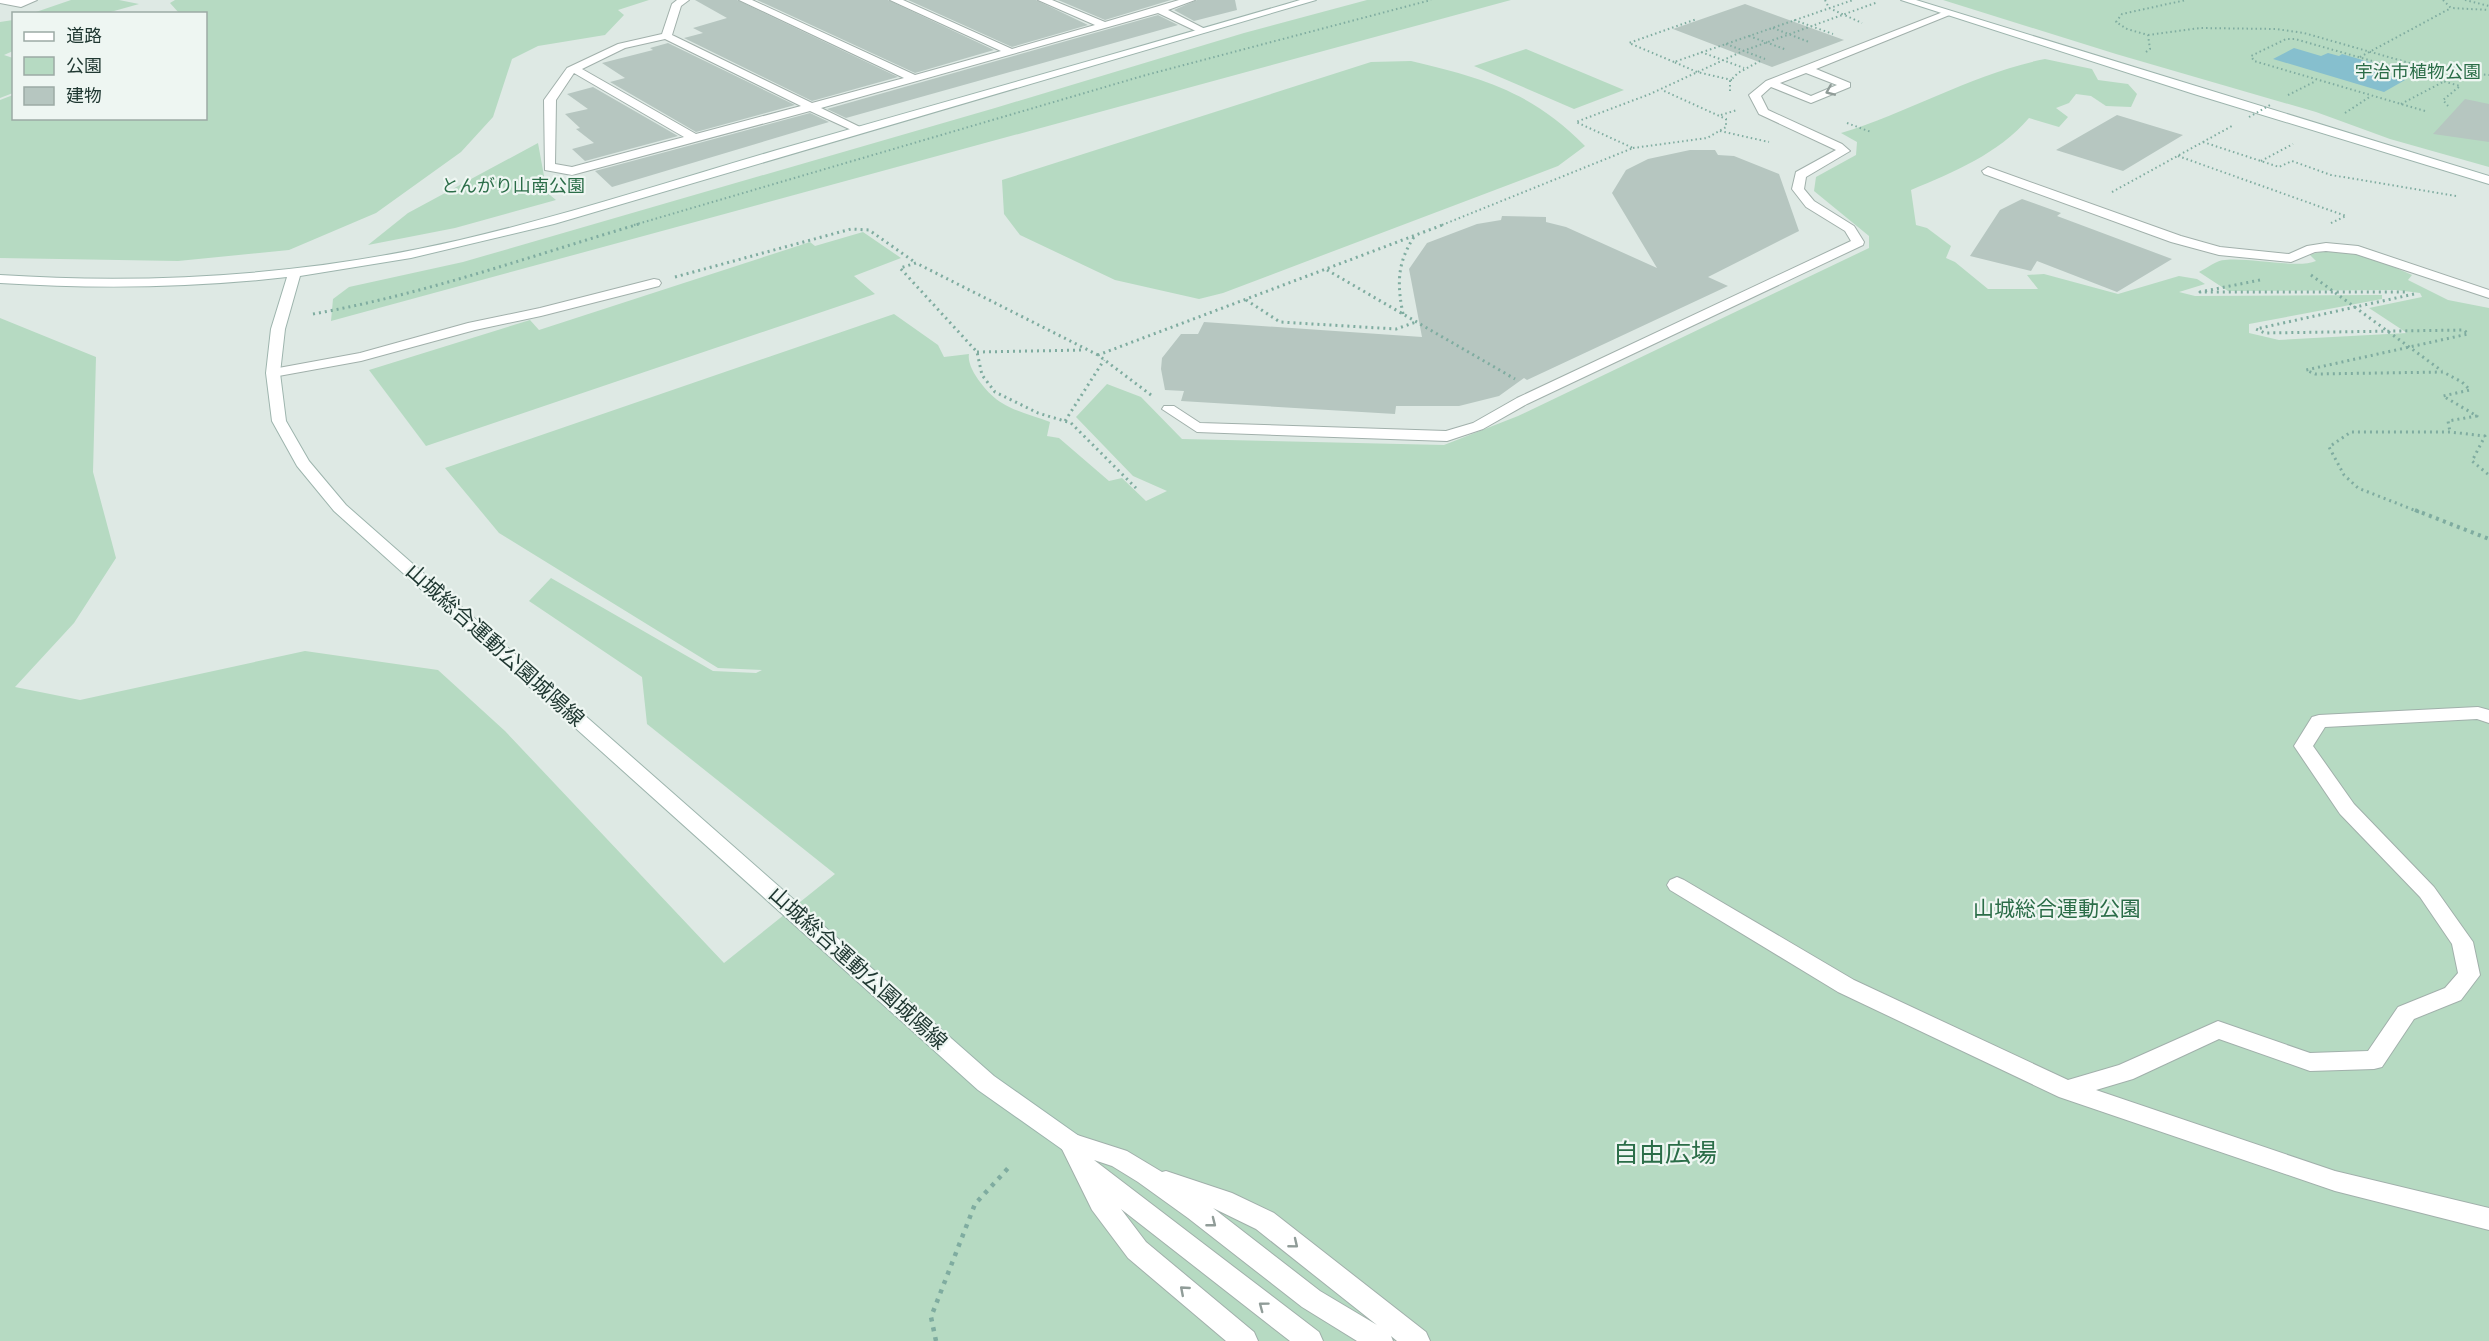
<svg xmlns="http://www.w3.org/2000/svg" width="2489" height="1341" font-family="Jost,'Noto Sans JP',sans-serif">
  <rect width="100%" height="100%" fill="#dee9e4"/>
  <!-- green -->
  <path fill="#b6dac2" d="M71,0H119L139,4L107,13H33Z
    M175,0H649L618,10L624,15L605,35L538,46L512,59L493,117L461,152L376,213L289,250L178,261L0,258V100L13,95L14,118H206V14L179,13L170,3Z
    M1367,0H1511L331,321L333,299L349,287L463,262L995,108L1244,33Z
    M1943,0H2489V167L2390,139L2316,112L2116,54Z
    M13,20V51L4,55L13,58V93L0,98V22Z
    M1526,49L1624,90L1574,109L1474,66Z
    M2045,59L2092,69L2098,80L2128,84L2137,94L2131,107L2106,106L2091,96L2076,94L2069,103L2056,108L2068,117L2059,127L2029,118C1998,154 1954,172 1911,190L1916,225L1927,228L1951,246L1946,258L1955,262L1988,289H2038L2027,275L2044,274L2118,294L2179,276L2197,279L2205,284L2179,292L2195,296L2382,295V299L2249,324V333L2279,340L2407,333L2369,308L2422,297L2420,293L2396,290L2228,291L2199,272C2207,268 2217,260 2225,260C2249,257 2298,269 2316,261L2310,255C2343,242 2383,262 2412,275L2408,280L2448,300L2489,308V1341H0V318L96,357L93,472L116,558L74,623L15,687L80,700L305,651L438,670L505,731L724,963L835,874L647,724L642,677L529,601L551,578L713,671L756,673L762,670L718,668L499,533L445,468L894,314L938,345L944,357L969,354C966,369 989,396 1002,403C1016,412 1035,416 1050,422L1047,436L1059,438L1109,481L1122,478L1146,501L1167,491L1133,476L1076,417L1107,384L1141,397L1182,439L1444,445L1518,416L1869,248V236L1814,191L1816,177L1856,155L1857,142L1841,133C1910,112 1974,73 2045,59Z
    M1411,61C1483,78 1532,92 1585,146L1558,166L1223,293L1199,299L1115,280L1020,235L1004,214L1002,180L1371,62Z
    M538,143L544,176L539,186L556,200L455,228L368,245L408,213Z
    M863,232L901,258L854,276L875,294L426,446L369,370L530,320L539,330L810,242L815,246Z"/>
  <!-- water -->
  <path fill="#86bfce" d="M2294,48L2321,56L2328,53L2339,56L2342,54L2373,63L2371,65L2383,68L2377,72L2405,80L2384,92L2273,59Z"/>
  <!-- building -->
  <path fill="#b6c6c0" d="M695,0H737L898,77L812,101L684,38L703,33L693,28L727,18Z
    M757,0H888L994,50L915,73Z
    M908,0H1036L1088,25L1012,47Z
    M1058,0H1171L1105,20Z
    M1197,0H1235L1237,10L1194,21L1174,10Z
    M1745,4L1844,40L1772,67L1673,29Z
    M1158,15L1178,25L846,118L827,109Z
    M668,43L795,105L696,132L610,82L625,78L602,63L653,50L650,48Z
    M593,87L678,136L585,161L572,149L594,143L576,129L580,128L565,114L588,109L567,94Z
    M2465,99L2489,104V142L2433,134Z
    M810,113L829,122L612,187L595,171Z
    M2117,115L2183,135L2123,171L2056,150Z
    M1690,150H1715L1718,155L1734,156L1779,174L1799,231L1708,277L1728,286L1527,380L1524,378L1499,396L1459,406H1396L1395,414L1181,401L1184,391L1165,390L1161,369L1162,358L1181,334H1198L1204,322L1422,337L1409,269L1427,243L1477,224L1501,220L1502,216L1546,217V222L1566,227L1657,268L1612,193L1626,170L1648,159Z
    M2022,199L2061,213L2057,216L2172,259L2117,292L2037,261L2031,271L1970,256L2000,210Z"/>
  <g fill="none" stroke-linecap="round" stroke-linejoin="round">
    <!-- lane casing -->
    <g stroke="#a1b0ab" stroke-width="2">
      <path id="lane" d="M0,0H37L21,7L0,3Z
        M1943,12L1952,14L1816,69L1850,83V87L1811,103L1771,87L1761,96L1768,110L1842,144L1850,151L1806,177L1804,189L1814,201L1854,226L1864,242L1863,245L1527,404L1483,429L1447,441L1197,432L1162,409L1164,406H1174L1200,423L1446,431L1473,423L1517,398L1851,241L1845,231L1806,207L1792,189L1796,172L1836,150L1759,114L1749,95L1766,81ZM1806,73L1837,85L1811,96L1780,83Z
        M1988,167L2181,236L2220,247L2289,254L2307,246L2326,243L2358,246L2489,290V298L2356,254L2326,251L2315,252L2291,262L2219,255L2171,242L1984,174L1982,171Z
        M654,279L659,280L661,283L659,286L541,316L475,330L361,361L273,377L266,373L273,369L360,353L468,323L540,308Z
        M2478,707L2489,710V723L2477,719L2325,727L2313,746L2354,804L2434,887L2473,942L2480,975L2461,1000L2414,1019L2382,1067L2374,1069L2310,1071L2219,1039L2133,1079L2096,1090L2335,1171L2489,1208V1230L2335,1191L2059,1097L1838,992L1670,890L1667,885L1670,880L1677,877L1684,880L1854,980L2068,1080L2119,1065L2218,1021L2310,1053L2368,1051L2398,1007L2445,988L2458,973L2452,944L2420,897L2340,814L2294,746L2312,717L2319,715Z"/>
    </g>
    <!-- street casing -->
    <g stroke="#a1b0ab" stroke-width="2">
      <path id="street" d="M677,0H689L681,6L672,35L812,103L904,78L739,0H752L915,75L1001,51L890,0H903L1012,49L1095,25L1038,0H1052L1105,22L1179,0H1195L1168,10L1209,31L1200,33L1158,13L821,108L862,128L864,130L858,133L810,111L572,175L545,170L544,100L567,68L618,44L662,34L672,4ZM665,39L801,106L696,134L582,69L625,48ZM574,73L684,137L572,167L555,164L556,100Z
        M1071,1133L1127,1151L1162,1172L1166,1171L1232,1193L1274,1213L1426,1332L1430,1341H1397L1391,1336L1393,1341H1357L1302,1307L1188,1218L1138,1182L1112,1166L1094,1160L1319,1332L1323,1341H1290L1121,1209L1146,1242L1254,1332L1258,1341H1226L1128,1258L1092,1210L1059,1143L1063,1136ZM1213,1208L1256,1229L1377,1325L1320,1291Z"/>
    </g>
    <!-- secondary casing -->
    <g stroke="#9db4ad" stroke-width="2">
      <path id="secondary" d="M1300,0H1316L554,224L411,258L300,276L285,329L280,373L286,421L309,461L346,505L994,1076L1079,1136L1083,1143L1079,1150L1071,1153L1063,1150L978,1090L334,511L297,466L272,421L266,373L271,329L287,277C191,288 96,289 0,283V275C155,285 309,275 460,240C567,215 671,181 777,150C951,100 1126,51 1300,0Z
        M1901,0H1916L2489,176V184L2194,94Z"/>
    </g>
    <!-- path-far3 -->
    <path stroke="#7faca0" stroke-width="2" stroke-dasharray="1.5 3" stroke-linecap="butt" d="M1825,0L1829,8L1862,23
      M2443,0L2451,8L2489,10
      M2465,0L2489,6
      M1794,20L1833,34
      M1773,28L1809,42
      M2148,35L2200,28L2276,29L2304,33L2434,70L2489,75
      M1749,36L1787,50
      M1726,44L1765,59
      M1701,52L1744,68
      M2146,52L2150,49L2148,35L2127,29L2116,22L2122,14L2186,0
      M2360,57L2451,8
      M1674,62L1629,43L1697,19
      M1732,80L1697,72L1674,62L1853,0
      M1730,91V81L1738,73L1760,61
      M2288,95L2316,81
      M2401,104L2443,82
      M2425,111L2254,61L2251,56L2286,39H2295L2460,86L2443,100L2448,106
      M2345,113L2371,96
      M1721,115L1737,110
      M1847,123L1871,132
      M1720,131L1769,142
      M2203,142L2279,167L2292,161L2331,175L2456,196
      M1633,148L1707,138L1726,127V119L1662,90
      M2178,156L2346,216L2329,224
      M2261,161L2293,144
      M2112,192L2232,126
      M634,225L1146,75L1431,0
      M1442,225L1633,148L1576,122L1650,94L1743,51L1878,2"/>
    <!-- path-far2 -->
    <path stroke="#7faca0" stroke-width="3" stroke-dasharray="2 4" stroke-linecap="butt" d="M1327,270L1515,379
      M2311,275L2442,371
      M675,277L851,229L869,230L916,263
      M2260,280L2200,292H2407
      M2414,294L2256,329L2265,333L2464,330L2468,334L2306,370L2315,374L2443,372L2462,382L2470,390L2443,396L2477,416L2448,421L2450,432
      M1246,300L1280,322L1396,329L1416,322
      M313,314C425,294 531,256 639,224
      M1403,314C1397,284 1397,263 1414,237
      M977,352L1085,350
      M1098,355L916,263L900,268L977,352L982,375L995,392L1038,413L1071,423L1136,488
      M1151,395L1098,355L1445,224
      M1065,421L1104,360
      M2419,512L2358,488L2344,475L2329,447L2351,432H2450L2485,436L2472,461L2489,475"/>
    <!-- path-far1 -->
    <path stroke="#7faca0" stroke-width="4" stroke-dasharray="3 4.5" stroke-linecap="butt" d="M2415,510L2489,539"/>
    <!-- path -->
    <path stroke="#7faca0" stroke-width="4.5" stroke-dasharray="4 6" stroke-linecap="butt" d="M936,1341L931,1317L975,1204L1011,1165"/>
    <!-- lane -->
    <use href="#lane" fill="#fff" fill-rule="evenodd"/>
    <!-- street -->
    <use href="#street" fill="#fff" fill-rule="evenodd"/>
    <!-- secondary -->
    <use href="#secondary" fill="#fff" fill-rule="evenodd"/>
    <!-- path-bridge -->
    <path stroke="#7faca0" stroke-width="2" stroke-dasharray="1.5 3" stroke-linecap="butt" d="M2249,117L2272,104"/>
  </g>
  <!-- one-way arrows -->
  <defs><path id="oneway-chevron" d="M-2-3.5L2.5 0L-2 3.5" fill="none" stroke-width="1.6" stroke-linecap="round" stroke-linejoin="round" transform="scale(1.5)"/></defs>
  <g stroke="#909c98">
    <use href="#oneway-chevron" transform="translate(1830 91) rotate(157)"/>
    <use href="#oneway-chevron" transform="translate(1212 1223) rotate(38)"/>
    <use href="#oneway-chevron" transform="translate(1294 1244) rotate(39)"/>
    <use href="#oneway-chevron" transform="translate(1184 1290) rotate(-139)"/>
    <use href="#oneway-chevron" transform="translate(1263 1306) rotate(-143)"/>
  </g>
  <g text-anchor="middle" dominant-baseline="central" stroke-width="4.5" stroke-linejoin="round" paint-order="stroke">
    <!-- far-park labels -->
    <g font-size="18" fill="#2b6d48" stroke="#eef6f2">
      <text x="2418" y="72">宇治市植物公園</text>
      <text x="513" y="186">とんがり山南公園</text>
    </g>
    <!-- street labels -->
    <g font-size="21" fill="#203832" stroke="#eef6f2">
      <text transform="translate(495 645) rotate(42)">山城総合運動公園城陽線</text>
      <text transform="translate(858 968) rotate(42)">山城総合運動公園城陽線</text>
    </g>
    <!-- park labels -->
    <g font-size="21" fill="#2b6d48" stroke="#eef6f2">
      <text x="2057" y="909">山城総合運動公園</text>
    </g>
    <!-- near-park labels -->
    <g font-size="26" fill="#2b6d48" stroke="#eef6f2">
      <text x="1665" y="1153">自由広場</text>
    </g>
  </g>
  <!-- legend -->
  <rect x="12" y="12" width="195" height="108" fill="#eef6f2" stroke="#9caaa5" stroke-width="1.5"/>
  <rect x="24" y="32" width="30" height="9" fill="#ffffff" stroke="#9caaa5" stroke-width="1.5"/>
  <text x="66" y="42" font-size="18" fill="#203832">道路</text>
  <rect x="24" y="57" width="30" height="18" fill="#b6dac2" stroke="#9caaa5" stroke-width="1.5"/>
  <text x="66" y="72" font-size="18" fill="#203832">公園</text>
  <rect x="24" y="87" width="30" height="18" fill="#b6c6c0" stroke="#9caaa5" stroke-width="1.5"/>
  <text x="66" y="102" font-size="18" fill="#203832">建物</text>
</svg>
